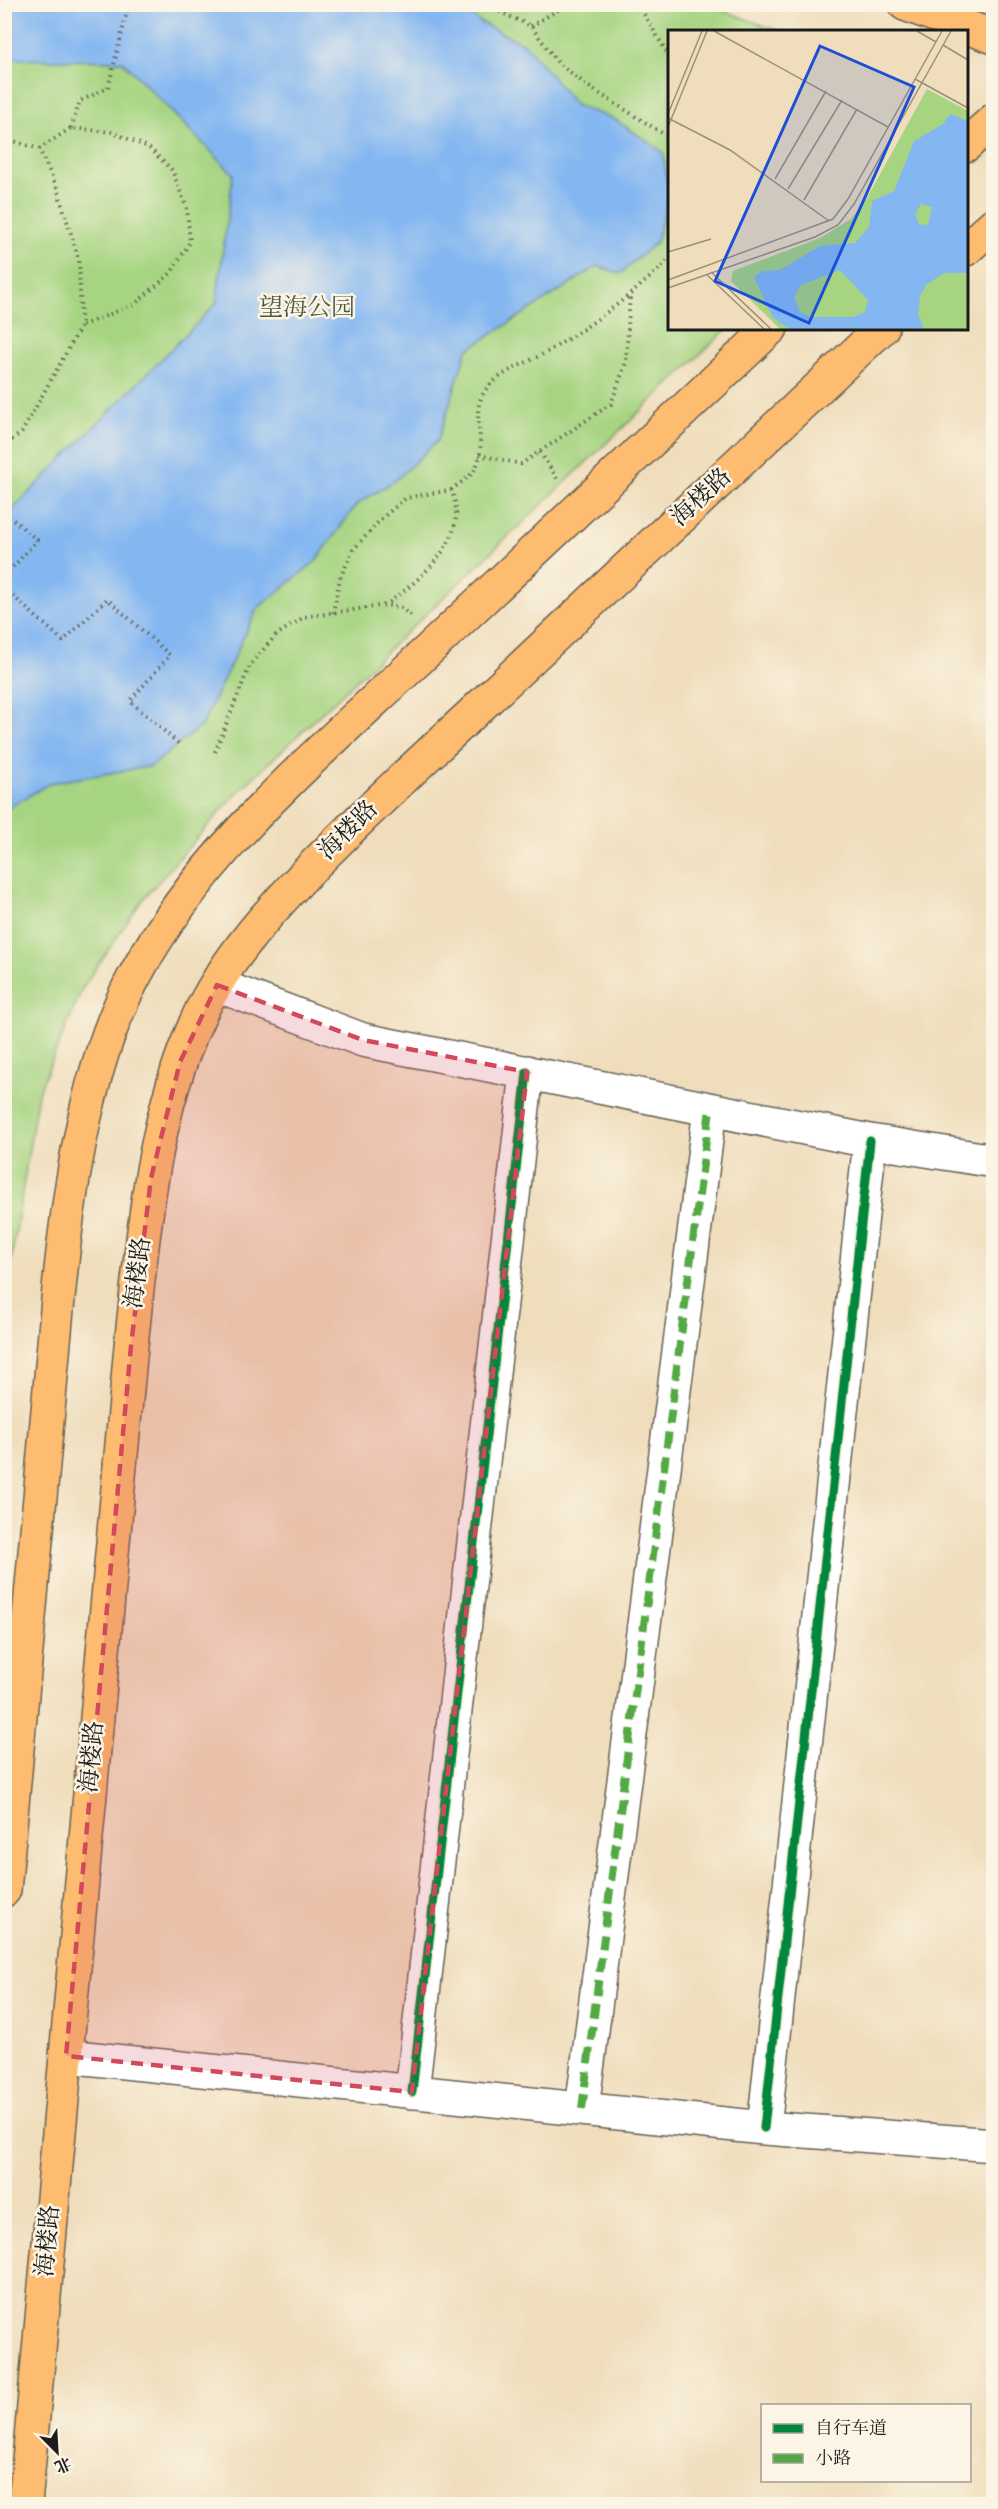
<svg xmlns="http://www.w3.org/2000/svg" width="998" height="2509" font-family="Vollkorn,'Noto Serif SC',serif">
  <rect width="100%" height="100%" fill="#fcf5e5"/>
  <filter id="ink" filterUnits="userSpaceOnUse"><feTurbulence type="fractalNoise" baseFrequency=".0167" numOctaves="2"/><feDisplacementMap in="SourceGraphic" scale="12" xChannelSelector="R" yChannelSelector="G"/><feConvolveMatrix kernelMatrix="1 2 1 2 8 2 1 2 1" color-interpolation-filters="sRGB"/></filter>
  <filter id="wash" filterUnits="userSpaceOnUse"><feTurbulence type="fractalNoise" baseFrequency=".008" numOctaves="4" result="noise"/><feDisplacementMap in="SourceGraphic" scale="24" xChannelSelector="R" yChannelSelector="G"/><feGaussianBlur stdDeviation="1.35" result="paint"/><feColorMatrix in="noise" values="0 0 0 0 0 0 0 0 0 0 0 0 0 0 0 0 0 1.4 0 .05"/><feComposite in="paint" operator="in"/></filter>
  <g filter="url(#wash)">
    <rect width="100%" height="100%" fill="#efddbb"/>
    <!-- green -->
    <path fill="#a6d481" stroke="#61784e" stroke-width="1.5" d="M705,4L779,31L670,32V328L727,329L236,794L143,899L83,987L38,1093L5,1299V5Z"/>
    <!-- water -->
    <path fill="#84b7f1" stroke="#506a86" stroke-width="1.5" d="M4,5H459L480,22L526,45L575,105L614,119L663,152L669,196L656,242L620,274L598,266L467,350L438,440L396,480L357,504L316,561L257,609L202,725L152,766L50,783L5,810V517L216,304L233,174L122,61L5,59Z"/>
  </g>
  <g filter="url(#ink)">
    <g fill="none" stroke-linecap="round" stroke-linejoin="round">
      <!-- minor casing -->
      <g stroke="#666054" stroke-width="36">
        <path id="minor" d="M217,985L363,1040L870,1141L994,1161
          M66,2056L764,2128L994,2145
          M412,2092L527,1072
          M582,2109L710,1109
          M764,2128L870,1141"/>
      </g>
      <!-- major casing -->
      <g stroke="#666054" stroke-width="36">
        <path id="major" d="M905,4L994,37
          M966,145L994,120
          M966,249L994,224
          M4,1890C19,1734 33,1578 47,1421C60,1285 68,1101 133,979C200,852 317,755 421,657C538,548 654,438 771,328
          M25,2504L131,1346C143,1236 151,1121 198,1018C225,959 272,908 317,862C368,810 421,761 474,712C610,584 746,456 882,328"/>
      </g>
      <!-- path -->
      <path stroke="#666054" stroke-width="4" stroke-dasharray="1.5 4.5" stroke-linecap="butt" d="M483,4L531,26L558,63L592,89L670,138
        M638,4L670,58
        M531,26L568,4
        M71,128L80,101L108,88L129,4
        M4,138L39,149L57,188L79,260L81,326L22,432L4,446
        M39,149L71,128L111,132L148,147L172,170L187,209L190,242L171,273L135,304L81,326
        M540,452L558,480
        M479,455L521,464L611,404L626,362L630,294
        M451,490C458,484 471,477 475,469C490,441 466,412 488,387C502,371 529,362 547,352C590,326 635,294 670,258
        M4,512L37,540L4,577
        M4,588L63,641L107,599L170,655L130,701L179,744
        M333,613L340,578L353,550L382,518L406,498L451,490C473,538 420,579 386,605
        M215,752L250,665L276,635L304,617L386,605L402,608L411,616"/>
      <!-- minor -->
      <use href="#minor" stroke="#fff" stroke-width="33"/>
      <!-- major -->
      <use href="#major" stroke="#fdbc6f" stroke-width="33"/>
      <!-- quiet -->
      <path stroke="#52a943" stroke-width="8" stroke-dasharray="15 8" stroke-linecap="butt" d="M582,2109L710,1109"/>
      <!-- cycleway casing -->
      <g stroke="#fcf5e5" stroke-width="13">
        <path id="cycleway" d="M412,2092L527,1072
          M764,2128L870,1141"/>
      </g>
      <!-- cycleway -->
      <use href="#cycleway" stroke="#00873e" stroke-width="9"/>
    </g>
  </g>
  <!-- marked area -->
  <path fill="#d1495b" fill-opacity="0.2" stroke="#d1495b" stroke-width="4.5" stroke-dasharray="12 8" stroke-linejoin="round" d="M217,985L363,1040L527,1072L412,2092L66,2056L131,1346L151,1178L180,1062Z"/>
  <g text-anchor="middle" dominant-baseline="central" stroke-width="5" stroke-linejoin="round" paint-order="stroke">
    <!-- park labels -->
    <g font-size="24" fill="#4c5c3f" stroke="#fcf5e5">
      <text x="307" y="309">望海公园</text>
    </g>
    <!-- street labels -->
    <g font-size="24" fill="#1c1c1c" stroke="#fcf5e5">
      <text transform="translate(702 498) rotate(-43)">海楼路</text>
      <text transform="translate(349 831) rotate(-45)">海楼路</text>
      <text transform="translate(139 1273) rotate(-83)">海楼路</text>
      <text transform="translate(93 1757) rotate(-85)">海楼路</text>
      <text transform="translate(49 2241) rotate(-85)">海楼路</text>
    </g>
  </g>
  <!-- overview -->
  <g transform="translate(668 30)">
    <rect width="300" height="300" fill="#efddbb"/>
    <path d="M259,59L300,81V299H112L63,251L65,241L152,208L183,189L199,168Z" fill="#a6d481"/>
    <path d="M282,84L300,91V243H276L258,255L252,266L250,284L256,299H123L112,293L104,286L86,247L94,241L112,240L152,216L187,213L201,197L204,171L226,161L246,111L275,94ZM253,174L264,177L260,195L251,194L247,184ZM172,240L200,270L197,282L185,287H143L132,282L126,267L133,255Z" fill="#84b7f1" fill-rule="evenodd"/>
    <path fill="none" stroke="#9b907b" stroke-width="1.5" d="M46,1L220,97M249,1L268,12M275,15L300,30M247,49L300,78M0,84L34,1M0,88L62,120L161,191M0,97L39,1M107,149L158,61M120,159L174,70M136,170L189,79M0,222L43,209M43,242L103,299M38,244L96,299M0,250L165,189L180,169L274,1M0,258L147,207L170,195L186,174L283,1"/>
    <path fill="#1d4ed8" fill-opacity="0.15" stroke="#1d4ed8" stroke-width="3" d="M152,16L246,57L141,293L47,251Z"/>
    <rect width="300" height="300" fill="none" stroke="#1c1c1c" stroke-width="3"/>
  </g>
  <!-- margin -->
  <rect width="998" height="2509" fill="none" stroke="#fcf5e5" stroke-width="24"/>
  <!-- legend -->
  <rect x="761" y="2404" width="210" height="78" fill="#fcf5e5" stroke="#a29e95" stroke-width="1.5"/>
  <rect x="773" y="2424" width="30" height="9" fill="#00873e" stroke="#a29e95" stroke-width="1.5"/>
  <text x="815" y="2434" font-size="18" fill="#1c1c1c">自行车道</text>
  <rect x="773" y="2454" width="30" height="9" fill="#52a943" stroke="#a29e95" stroke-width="1.5"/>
  <text x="815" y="2464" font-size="18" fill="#1c1c1c">小路</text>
  <!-- north arrow -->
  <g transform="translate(57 2452) rotate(156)" stroke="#fcf5e5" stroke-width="4.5" paint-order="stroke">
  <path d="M0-4.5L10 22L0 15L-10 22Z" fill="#1c1c1c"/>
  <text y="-9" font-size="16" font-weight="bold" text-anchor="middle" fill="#1c1c1c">北</text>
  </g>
</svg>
